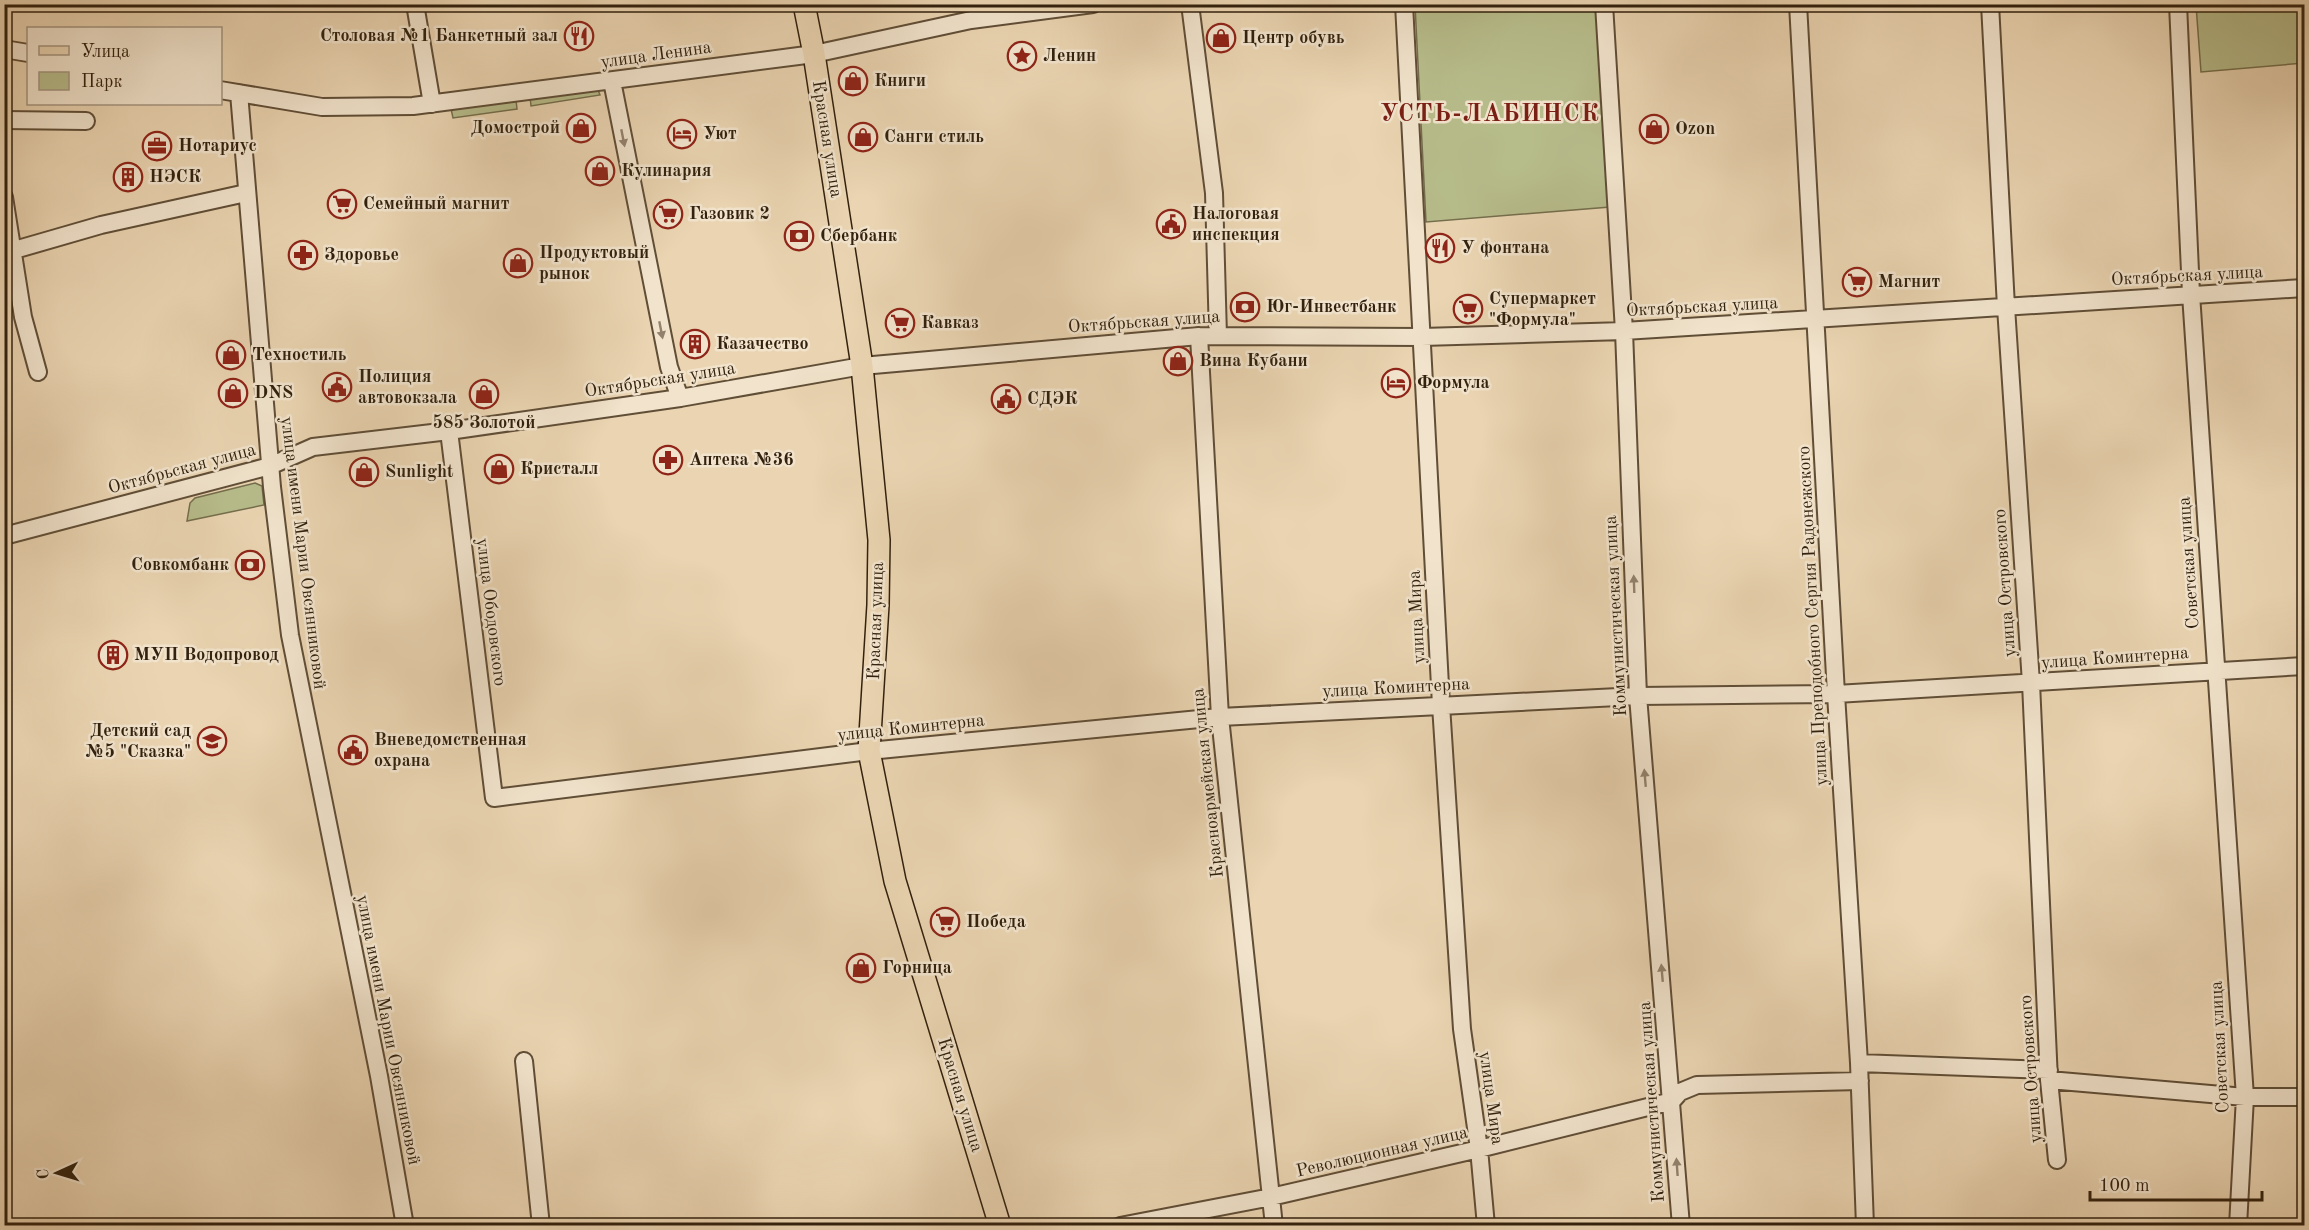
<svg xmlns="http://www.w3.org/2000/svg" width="2309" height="1230" font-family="'Old Standard TT',serif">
  <rect width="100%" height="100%" fill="#ead4b1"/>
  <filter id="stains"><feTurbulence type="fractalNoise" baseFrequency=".00333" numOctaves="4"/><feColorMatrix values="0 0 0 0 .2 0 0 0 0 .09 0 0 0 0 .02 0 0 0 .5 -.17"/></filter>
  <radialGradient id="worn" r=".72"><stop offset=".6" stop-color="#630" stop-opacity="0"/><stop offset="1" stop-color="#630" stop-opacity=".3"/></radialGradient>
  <!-- green -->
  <path fill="#b7bc8b" stroke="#746e4c" stroke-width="1.5" d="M1415,5H1597L1610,207L1426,222Z
    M2196,5H2304V63L2201,72Z
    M598,90L600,95L531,106L530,97Z
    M516,100L517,109L453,118L451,109Z
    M255,483L262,486L264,505L187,521L190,503L195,498Z"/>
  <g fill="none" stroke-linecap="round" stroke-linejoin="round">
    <!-- minor casing -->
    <g stroke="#604e37" stroke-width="20">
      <path id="minor" d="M415,4L432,104
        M1190,4L1214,193L1218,336
        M1404,4L1441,705L1462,1029L1479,1149L1486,1226
        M1604,4L1624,331L1638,696L1681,1226
        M1798,4L1836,694L1859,1063L1865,1226
        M1990,4L2006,307L2031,683L2049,1080L2057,1160
        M2178,4L2191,294L2245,1097L2238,1226
        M4,49L28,53
        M612,81L669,367L680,398
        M220,90L322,107L413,106L814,54L971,20L1093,4
        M239,93L272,487L290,635L379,1076L405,1226
        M4,120L86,121
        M4,197L23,317L38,372
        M4,253L101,225L246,193
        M1199,336L1220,717L1274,1226
        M449,431L494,798L869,751L1220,717L1638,696L1836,694L2304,666
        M4,536L270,466L313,447L449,431L680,398L862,366L1199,336L1422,337L1624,331L2304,288
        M524,1061L541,1226
        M1859,1063L2049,1070
        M2049,1080L2245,1097H2304
        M1120,1226L1271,1197L1479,1149L1672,1101L1680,1092L1697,1085L1860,1081"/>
    </g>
    <!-- major casing -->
    <g stroke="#32210e" stroke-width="24">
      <path id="major" d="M804,4L814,54L862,366L879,540L878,605L869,751L895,881L1000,1226"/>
    </g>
    <!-- minor -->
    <use href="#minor" stroke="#f1e3cc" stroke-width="16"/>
    <!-- major -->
    <use href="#major" stroke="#ead4b1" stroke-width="21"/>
  </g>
  <!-- one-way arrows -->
  <defs><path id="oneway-solid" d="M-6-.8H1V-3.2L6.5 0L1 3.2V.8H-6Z" transform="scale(1.5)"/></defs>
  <g fill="#92826d">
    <use href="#oneway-solid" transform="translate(623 138) rotate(79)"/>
    <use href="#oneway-solid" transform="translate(661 330) rotate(79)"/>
    <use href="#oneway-solid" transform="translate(1634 584) rotate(-92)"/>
    <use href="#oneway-solid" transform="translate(1645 778) rotate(-95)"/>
    <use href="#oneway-solid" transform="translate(1662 973) rotate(-95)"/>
    <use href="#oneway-solid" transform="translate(1677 1167) rotate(-94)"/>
  </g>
  <!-- icons -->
  <defs>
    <g id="restaurant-ring" transform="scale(1.5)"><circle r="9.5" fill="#f1e3cc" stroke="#8f2418" stroke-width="1.5"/><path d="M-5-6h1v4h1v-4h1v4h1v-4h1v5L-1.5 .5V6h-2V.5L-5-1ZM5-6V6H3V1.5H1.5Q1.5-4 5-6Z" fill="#8f2418"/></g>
    <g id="shop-ring" transform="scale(1.5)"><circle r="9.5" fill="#f1e3cc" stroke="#8f2418" stroke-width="1.5"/><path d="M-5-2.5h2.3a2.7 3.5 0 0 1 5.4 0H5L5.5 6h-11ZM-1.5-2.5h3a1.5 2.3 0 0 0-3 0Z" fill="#8f2418"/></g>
    <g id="sight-ring" transform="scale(1.5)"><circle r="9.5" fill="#f1e3cc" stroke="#8f2418" stroke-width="1.5"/><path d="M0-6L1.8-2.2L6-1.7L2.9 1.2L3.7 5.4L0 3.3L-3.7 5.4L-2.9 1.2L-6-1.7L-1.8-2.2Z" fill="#8f2418"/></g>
    <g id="hotel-ring" transform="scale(1.5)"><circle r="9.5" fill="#f1e3cc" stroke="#8f2418" stroke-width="1.5"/><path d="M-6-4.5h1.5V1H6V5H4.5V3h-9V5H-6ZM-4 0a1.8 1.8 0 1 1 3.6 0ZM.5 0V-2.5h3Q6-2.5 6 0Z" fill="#8f2418"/></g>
    <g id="office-ring" transform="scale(1.5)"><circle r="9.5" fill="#f1e3cc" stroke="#8f2418" stroke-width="1.5"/><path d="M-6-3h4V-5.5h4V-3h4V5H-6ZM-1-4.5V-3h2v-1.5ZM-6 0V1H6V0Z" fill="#8f2418"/></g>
    <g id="building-ring" transform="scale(1.5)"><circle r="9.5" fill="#f1e3cc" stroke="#8f2418" stroke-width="1.5"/><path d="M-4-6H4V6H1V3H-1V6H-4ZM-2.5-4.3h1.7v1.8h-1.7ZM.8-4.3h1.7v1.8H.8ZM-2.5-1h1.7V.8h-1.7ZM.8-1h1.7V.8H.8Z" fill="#8f2418"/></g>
    <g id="supermarket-ring" transform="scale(1.5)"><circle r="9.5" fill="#f1e3cc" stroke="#8f2418" stroke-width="1.5"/><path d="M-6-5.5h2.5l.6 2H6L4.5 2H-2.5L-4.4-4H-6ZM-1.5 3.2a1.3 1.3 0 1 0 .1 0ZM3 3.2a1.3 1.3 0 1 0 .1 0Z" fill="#8f2418"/></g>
    <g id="civic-ring" transform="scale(1.5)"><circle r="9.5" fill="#f1e3cc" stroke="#8f2418" stroke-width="1.5"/><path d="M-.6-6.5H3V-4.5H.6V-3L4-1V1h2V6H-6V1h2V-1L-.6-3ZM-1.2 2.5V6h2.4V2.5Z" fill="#8f2418"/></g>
    <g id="bank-ring" transform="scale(1.5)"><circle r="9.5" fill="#f1e3cc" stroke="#8f2418" stroke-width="1.5"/><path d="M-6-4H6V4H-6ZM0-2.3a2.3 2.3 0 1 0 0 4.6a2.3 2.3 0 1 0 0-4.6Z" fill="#8f2418"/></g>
    <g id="pharmacy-ring" transform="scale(1.5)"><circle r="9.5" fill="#f1e3cc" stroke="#8f2418" stroke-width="1.5"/><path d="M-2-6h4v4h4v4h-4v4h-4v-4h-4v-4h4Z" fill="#8f2418"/></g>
    <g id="school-ring" transform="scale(1.5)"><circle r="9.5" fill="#f1e3cc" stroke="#8f2418" stroke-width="1.5"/><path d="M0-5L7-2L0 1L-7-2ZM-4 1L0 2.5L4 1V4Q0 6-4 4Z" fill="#8f2418"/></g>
  </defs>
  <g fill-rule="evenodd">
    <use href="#restaurant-ring" x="579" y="36"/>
    <use href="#shop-ring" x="1221" y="38"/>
    <use href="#sight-ring" x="1022" y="56"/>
    <use href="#shop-ring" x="853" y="81"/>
    <use href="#shop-ring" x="581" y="128"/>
    <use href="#shop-ring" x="1654" y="129"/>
    <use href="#hotel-ring" x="682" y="134"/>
    <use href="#shop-ring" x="863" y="137"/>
    <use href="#office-ring" x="157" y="146"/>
    <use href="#shop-ring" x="600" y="171"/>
    <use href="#building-ring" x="128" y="177"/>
    <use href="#supermarket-ring" x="342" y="204"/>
    <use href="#supermarket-ring" x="668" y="214"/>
    <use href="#civic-ring" x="1171" y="224"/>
    <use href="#bank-ring" x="799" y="236"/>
    <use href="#restaurant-ring" x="1440" y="248"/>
    <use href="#pharmacy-ring" x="303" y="255"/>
    <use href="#shop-ring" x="518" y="263"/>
    <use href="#supermarket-ring" x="1857" y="282"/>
    <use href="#bank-ring" x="1245" y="307"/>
    <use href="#supermarket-ring" x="1468" y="309"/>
    <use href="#supermarket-ring" x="900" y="323"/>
    <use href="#building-ring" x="695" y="344"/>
    <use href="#shop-ring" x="231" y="355"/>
    <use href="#shop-ring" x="1178" y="361"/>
    <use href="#hotel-ring" x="1396" y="383"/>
    <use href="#civic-ring" x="337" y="387"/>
    <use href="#shop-ring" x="233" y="393"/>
    <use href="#shop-ring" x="484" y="394"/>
    <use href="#civic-ring" x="1006" y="399"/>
    <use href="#pharmacy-ring" x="668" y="460"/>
    <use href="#shop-ring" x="499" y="469"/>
    <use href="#shop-ring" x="364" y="472"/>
    <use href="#bank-ring" x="250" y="565"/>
    <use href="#building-ring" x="113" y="655"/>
    <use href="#school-ring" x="212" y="741"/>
    <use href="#civic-ring" x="353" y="750"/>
    <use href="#supermarket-ring" x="945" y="922"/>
    <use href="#shop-ring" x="861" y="968"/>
  </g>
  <g text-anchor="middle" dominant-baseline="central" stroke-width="5" stroke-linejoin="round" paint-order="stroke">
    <!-- poi labels -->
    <g font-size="18" font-weight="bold" fill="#32210e" stroke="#f1e3cc" text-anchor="start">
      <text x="558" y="36" text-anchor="end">Столовая №1 Банкетный зал</text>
      <text x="1242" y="38">Центр обувь</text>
      <text x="1043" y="56">Ленин</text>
      <text x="874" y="81">Книги</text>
      <text x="560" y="128" text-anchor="end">Домострой</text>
      <text x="1675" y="129">Ozon</text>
      <text x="703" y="134">Уют</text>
      <text x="884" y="137">Санги стиль</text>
      <text x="178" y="146">Нотариус</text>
      <text x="621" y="171">Кулинария</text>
      <text x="149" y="177">НЭСК</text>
      <text x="363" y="204">Семейный магнит</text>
      <text x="689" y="214">Газовик 2</text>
      <text x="1192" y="214">Налоговая<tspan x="1192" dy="21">инспекция</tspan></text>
      <text x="820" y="236">Сбербанк</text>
      <text x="1461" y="248">У фонтана</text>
      <text x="539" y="253">Продуктовый<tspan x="539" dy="21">рынок</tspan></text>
      <text x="324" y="255">Здоровье</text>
      <text x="1878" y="282">Магнит</text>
      <text x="1489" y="299">Супермаркет<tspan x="1489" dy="21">"Формула"</tspan></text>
      <text x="1266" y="307">Юг-Инвестбанк</text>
      <text x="921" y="323">Кавказ</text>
      <text x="716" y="344">Казачество</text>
      <text x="252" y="355">Техностиль</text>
      <text x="1199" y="361">Вина Кубани</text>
      <text x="358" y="377">Полиция<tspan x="358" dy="21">автовокзала</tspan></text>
      <text x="1417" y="383">Формула</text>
      <text x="254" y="393">DNS</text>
      <text x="1027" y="399">СДЭК</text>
      <text x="484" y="423" text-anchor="middle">585 Золотой</text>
      <text x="689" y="460">Аптека №36</text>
      <text x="520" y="469">Кристалл</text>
      <text x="385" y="472">Sunlight</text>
      <text x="229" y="565" text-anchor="end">Совкомбанк</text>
      <text x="134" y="655">МУП Водопровод</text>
      <text x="191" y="731" text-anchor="end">Детский сад<tspan x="191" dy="21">№5 "Сказка"</tspan></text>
      <text x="374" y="740">Вневедомственная<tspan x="374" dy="21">охрана</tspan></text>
      <text x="966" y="922">Победа</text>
      <text x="882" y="968">Горница</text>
    </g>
    <!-- street labels -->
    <g font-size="18" fill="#32210e" stroke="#f1e3cc">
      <text transform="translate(656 55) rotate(-8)">улица Ленина</text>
      <text transform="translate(827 139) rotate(81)">Красная улица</text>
      <text transform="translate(2187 276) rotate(-3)">Октябрьская улица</text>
      <text transform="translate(1702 307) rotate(-3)">Октябрьская улица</text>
      <text transform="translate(1144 322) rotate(-4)">Октябрьская улица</text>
      <text transform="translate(660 380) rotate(-9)">Октябрьская улица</text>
      <text transform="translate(182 469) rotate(-15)">Октябрьская улица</text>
      <text transform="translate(303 553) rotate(83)">улица имени Марии Овсянниковой</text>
      <text transform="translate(2189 563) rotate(-94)">Советская улица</text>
      <text transform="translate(2005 583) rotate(-94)">улица Островского</text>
      <text transform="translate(491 612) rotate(83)">улица Ободовского</text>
      <text transform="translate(1616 616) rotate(-93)">Коммунистическая улица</text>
      <text transform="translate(1813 616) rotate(-93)">улица Преподобного Сергия Радонежского</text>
      <text transform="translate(1417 617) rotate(-93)">улица Мира</text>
      <text transform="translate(876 621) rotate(-88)">Красная улица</text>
      <text transform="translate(2115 658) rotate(-4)">улица Коминтерна</text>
      <text transform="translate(1396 688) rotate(-3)">улица Коминтерна</text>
      <text transform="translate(911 728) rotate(-6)">улица Коминтерна</text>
      <text transform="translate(1208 783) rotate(-96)">Красноармейская улица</text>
      <text transform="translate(388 1030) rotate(79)">улица имени Марии Овсянниковой</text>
      <text transform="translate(2220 1047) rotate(-93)">Советская улица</text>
      <text transform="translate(2031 1069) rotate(-94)">улица Островского</text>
      <text transform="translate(960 1095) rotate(73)">Красная улица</text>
      <text transform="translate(1491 1098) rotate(82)">улица Мира</text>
      <text transform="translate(1652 1102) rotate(-94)">Коммунистическая улица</text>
      <text transform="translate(1382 1152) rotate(-13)">Революционная улица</text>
    </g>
    <!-- district labels -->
    <g font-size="24" font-weight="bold" letter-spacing="1.5" fill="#7a1f14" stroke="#f1e3cc">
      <text x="1490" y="115">УСТЬ-ЛАБИНСК</text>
    </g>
  </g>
  <!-- margin -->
  <rect width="2309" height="1230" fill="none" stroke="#ead4b1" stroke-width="24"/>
  <rect x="6" y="6" width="2297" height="1218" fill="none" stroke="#32210e" stroke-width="3"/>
  <rect x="12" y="12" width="2285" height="1206" fill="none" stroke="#32210e" stroke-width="1.5"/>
  <!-- legend -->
  <rect x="27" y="27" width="195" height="78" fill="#f1e3cc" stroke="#a59580" stroke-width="1.5"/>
  <rect x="39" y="46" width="30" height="9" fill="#ead4b1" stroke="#a59580" stroke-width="1.5"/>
  <text x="81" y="57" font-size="18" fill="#32210e">Улица</text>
  <rect x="39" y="72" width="30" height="18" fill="#b7bc8b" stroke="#a59580" stroke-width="1.5"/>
  <text x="81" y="87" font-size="18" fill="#32210e">Парк</text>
  <!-- north arrow -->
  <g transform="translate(57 1173) rotate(266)" stroke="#f1e3cc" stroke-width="4.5" paint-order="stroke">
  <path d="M0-4.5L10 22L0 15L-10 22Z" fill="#32210e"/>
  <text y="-9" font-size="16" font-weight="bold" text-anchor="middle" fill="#32210e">С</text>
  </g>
  <!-- scale -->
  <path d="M2090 1191v9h172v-9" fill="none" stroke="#32210e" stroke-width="3"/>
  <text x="2099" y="1191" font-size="18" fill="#32210e" stroke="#f1e3cc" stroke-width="4.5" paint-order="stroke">100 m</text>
  <rect width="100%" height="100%" filter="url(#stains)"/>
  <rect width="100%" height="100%" fill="url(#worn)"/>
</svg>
